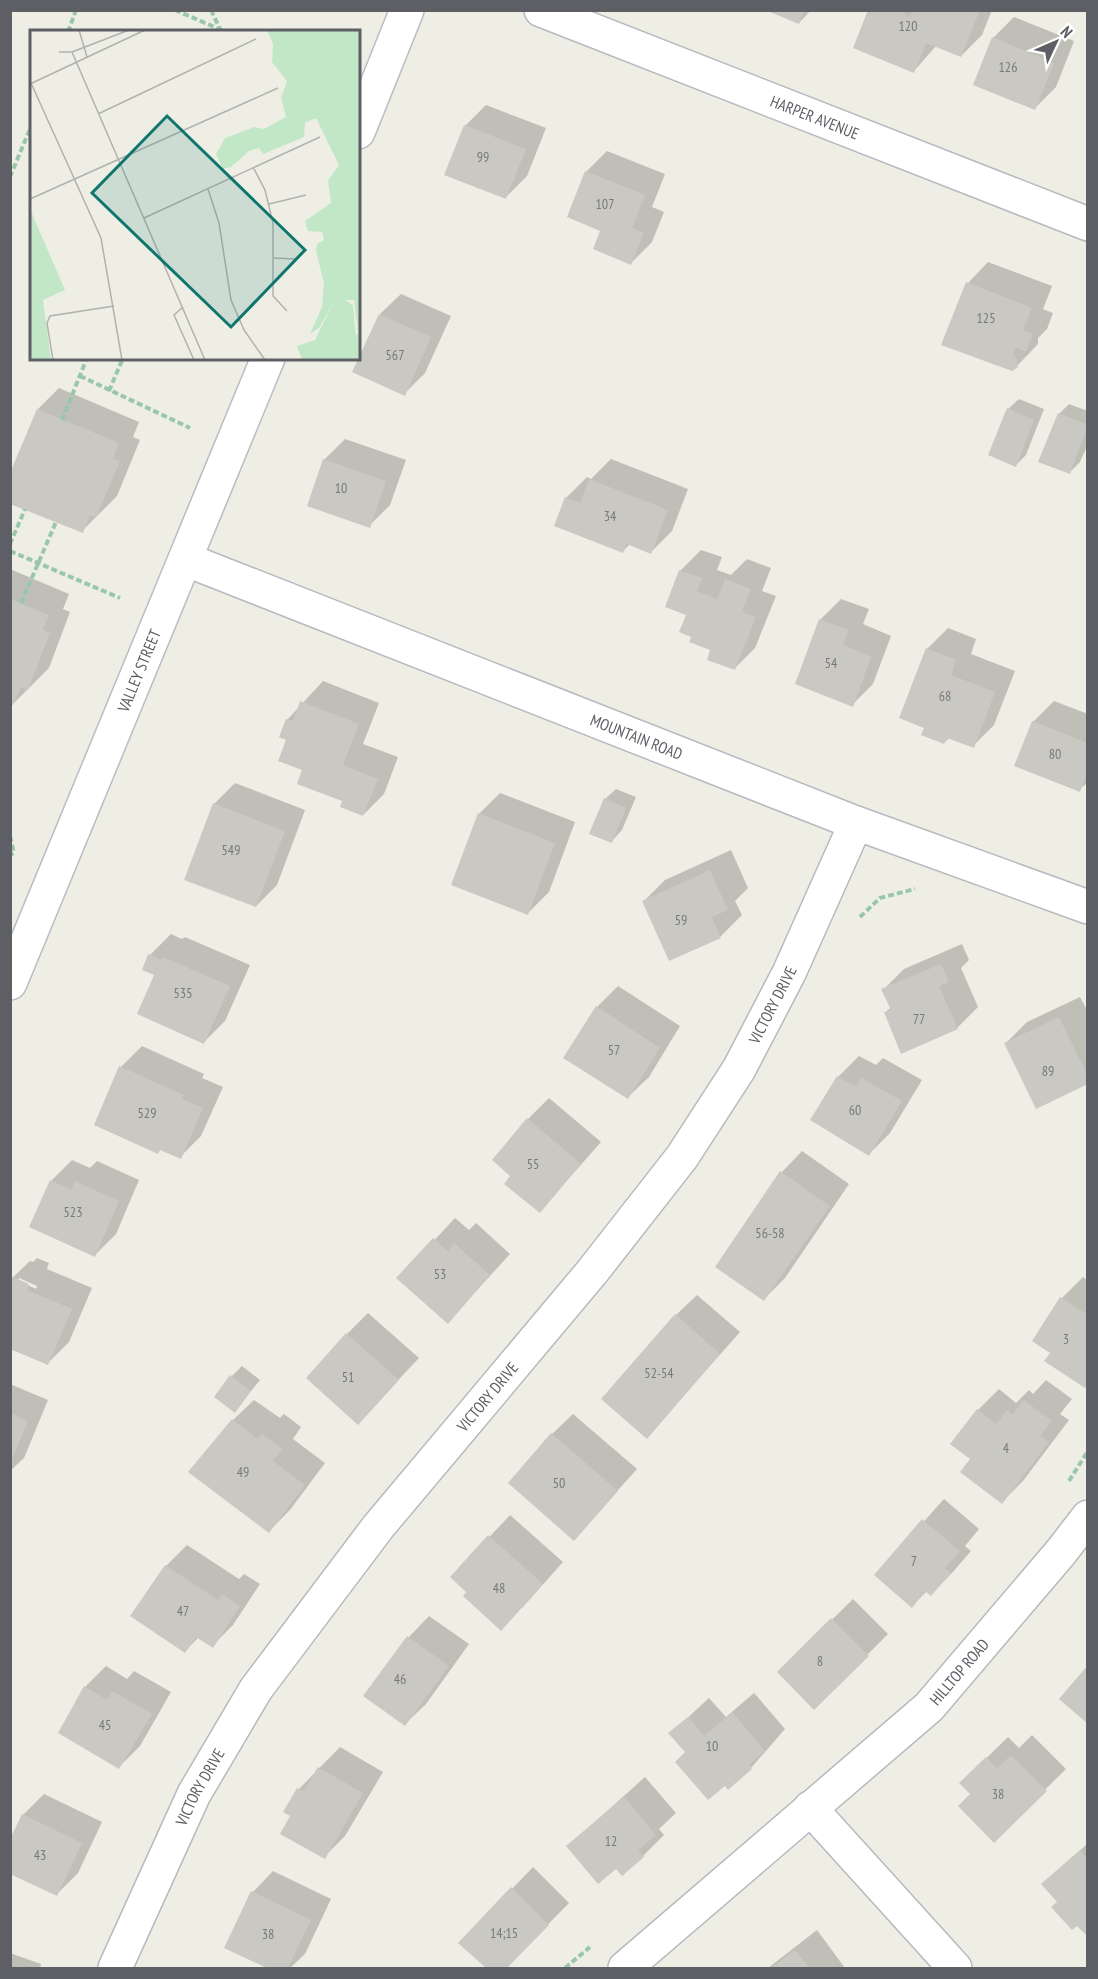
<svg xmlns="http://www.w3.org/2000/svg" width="1098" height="1979" font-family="'PT Sans Narrow',sans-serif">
  <rect width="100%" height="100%" fill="#efeee5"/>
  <!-- shadow -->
  <path fill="#0003" fill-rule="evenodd" d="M769,10H811L799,23Z
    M869,10H992L982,35L961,56L936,46L913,72Z
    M1014,17L1074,41L1056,87L1035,108L993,38Z
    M486,105L546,128L527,176L506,197L465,126Z
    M607,151L665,174L652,207L664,212L652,242L631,263L602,230L586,172Z
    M988,262L1052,286L1043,309L1053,313L1047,329L1038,338V344L1017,366L968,283Z
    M401,294L451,316L425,373L404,394L380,314Z
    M59,388L139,422L133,437L140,440L117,496L82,531L38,409Z
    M1019,399L1044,409L1026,455L1016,465L1008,409Z
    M1069,404L1088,411V444L1080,462L1070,472L1059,414Z
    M345,439L406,460L390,505L369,526L324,460Z
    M611,459L688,489L672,531L651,552L630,544L623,551L566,498L587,477L591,479Z
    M701,550L722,557L717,570L731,575L747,559L771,568L762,591L776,596L755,648L734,669L693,636L680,571Z
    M10,569L69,594L63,609L70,612L49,668L13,704L10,703Z
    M841,599L869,609L863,624L891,636L873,684L852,705L820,620Z
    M948,628L976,639L971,654L1015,671L994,725L973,746L950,737L944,743L925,727L927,649Z
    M323,681L379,703L363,744L398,757L384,794L363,815L304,769L288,739L287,720Z
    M1054,701L1088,714V782L1079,790L1033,722Z
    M235,783L305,810L277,885L256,906L214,804Z
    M616,789L636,797L622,830L612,841L605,799Z
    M500,793L575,822L549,892L528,913L479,814Z
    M731,850L748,888L735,901L742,915L721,936L669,959L644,901L665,880Z
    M171,934L182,939L185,937L250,965L225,1021L204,1042L156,974L150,955Z
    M962,944L969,960L961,968L978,1007L957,1028L885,1013L891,1007L883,990L904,969Z
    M618,986L680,1026L649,1077L628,1097L597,1007Z
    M1080,997L1088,1012V1082L1006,1043L1027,1022Z
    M142,1046L204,1074L202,1078L223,1087L201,1136L180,1157L121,1067Z
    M859,1056L876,1065L883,1058L922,1080L890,1133L869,1154L812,1120L838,1077Z
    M549,1098L601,1142L540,1211L513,1176L528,1119Z
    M802,1151L849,1184L785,1278L764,1299L782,1172Z
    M72,1160L90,1168L97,1161L139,1180L116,1234L95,1255L51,1181Z
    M455,1218L469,1230L476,1223L510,1254L448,1322L399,1278Z
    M37,1258L49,1263L47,1269L92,1288L69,1342L48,1363L10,1347V1280L30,1261L33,1262ZM19,1278L37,1286L36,1289L19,1281Z
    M1083,1277L1088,1281V1383L1052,1352L1062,1298Z
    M697,1295L740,1332L647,1437L676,1315Z
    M368,1313L419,1358L358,1423L347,1334Z
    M242,1366L260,1380L235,1411L232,1376Z
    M1046,1380L1072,1399L1060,1414L1069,1420L1023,1481L1002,1502L972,1458L978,1410L999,1389L1016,1403L1029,1390L1033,1394Z
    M10,1384L48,1400L24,1458L10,1471Z
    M254,1400L280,1418L284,1414L301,1427L293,1439L325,1463L290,1510L269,1531L233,1420Z
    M573,1414L637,1469L574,1539L552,1434Z
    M944,1499L979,1529L965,1546L971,1551L952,1573L931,1594L927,1591L912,1606L876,1575Z
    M510,1515L563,1562L522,1608L468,1592L452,1577Z
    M187,1545L239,1579L244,1574L260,1584L233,1625L212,1646L199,1637L185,1651L166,1566Z
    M853,1599L888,1634L814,1708L779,1672Z
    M429,1616L469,1644L426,1704L405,1724L365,1696L409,1637Z
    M106,1666L127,1679L134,1671L171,1692L140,1746L119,1767L85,1687Z
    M754,1693L785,1729L751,1768L725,1784L686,1752L670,1734L709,1698L726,1717Z
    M1032,1735L1066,1769L994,1840L972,1794L961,1783L1008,1737L1019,1748Z
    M340,1747L383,1772L345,1836L324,1857L292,1815L285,1812L299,1789Z
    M645,1777L676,1813L659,1829L664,1835L643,1856L622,1874L616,1867L568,1846Z
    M44,1794L102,1822L78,1873L57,1894L23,1815Z
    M1088,1843V1935L1043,1884Z
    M533,1867L569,1903L505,1968H488L461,1942Z
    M273,1871L331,1899L305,1954L290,1968H270L226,1947L253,1892Z
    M817,1930L845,1968H768Z
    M10,1953L41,1964L40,1968H10Z"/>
  <!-- building -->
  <path fill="#cac8c2" d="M765,10H805L799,24Z
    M868,10H896L910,16L912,10H980L961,57L926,43L914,73L853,48Z
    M992,37L1054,63L1035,110L973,85Z
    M464,125L526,149L506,199L444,175Z
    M585,171L645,195L632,228L644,233L631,265L593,249L600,231L567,217Z
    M966,282L1032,308L1023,330L1033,334L1026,352L1016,347L1013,355L1017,359L1018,367L1012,371L941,345Z
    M379,314L431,337L405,396L352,372Z
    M1007,408L1034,420L1016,467L988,455Z
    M37,409L119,443L113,458L120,461L96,518L90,515L83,533L10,504V473Z
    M1058,413L1088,425L1070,474L1038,462Z
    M323,459L386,481L370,528L307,506Z
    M589,479L668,510L651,554L627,544L623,553L554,526L565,497L580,503Z
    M679,570L702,578L697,591L717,599L725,579L751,589L742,612L756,617L735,670L707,660L710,650L689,642L691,637L679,632L686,615L665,607Z
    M10,599L49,615L43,630L50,633L28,690L21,687L13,705L10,704Z
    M819,619L849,630L843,645L871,657L853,707L795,684Z
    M926,648L956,660L951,675L995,692L974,748L947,738L944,744L921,735L924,728L899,718Z
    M300,701L359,724L343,765L378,779L363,816L340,807L342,801L297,784L302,770L278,761L286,740L279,737L286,719L293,721Z
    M1032,721L1088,743V772L1080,792L1014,766Z
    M604,798L626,808L612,843L589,834Z
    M213,803L285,831L256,907L184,880Z
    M478,813L555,843L528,915L451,885Z
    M710,870L728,910L712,917L721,938L669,961L642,901Z
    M148,954L161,960L163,957L230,986L204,1044L137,1014L154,975L142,970Z
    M941,964L949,982L939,986L958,1029L901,1054L884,1012L891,1010L881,989Z
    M596,1006L660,1048L628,1099L563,1058Z
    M1059,1017L1088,1076V1084L1036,1109L1004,1043Z
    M119,1066L184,1095L182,1099L203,1108L181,1159L160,1150L158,1154L94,1125Z
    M837,1076L856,1087L861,1078L902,1101L869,1156L810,1120Z
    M527,1118L581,1164L540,1213L504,1184L510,1176L492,1160Z
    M780,1171L830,1206L764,1301L715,1267Z
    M50,1180L71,1190L75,1181L119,1201L95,1257L29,1227Z
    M433,1238L448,1251L454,1243L490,1275L448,1324L396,1278Z
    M15,1278L29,1284L27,1290L72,1309L48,1365L10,1349V1282Z
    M1060,1297L1088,1315V1384L1085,1388L1044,1361L1050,1353L1032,1341Z
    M675,1314L720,1354L647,1439L601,1399Z
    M346,1333L399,1380L358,1425L306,1378Z
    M230,1375L251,1391L235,1413L214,1397Z
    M1024,1400L1052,1421L1040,1436L1049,1442L1002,1504L960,1472L970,1459L950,1444L977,1409L996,1424L1007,1410L1012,1415Z
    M10,1413L28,1421L11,1462H10Z
    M232,1419L258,1439L262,1434L282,1449L273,1461L305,1485L269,1533L188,1472Z
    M551,1433L618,1491L574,1541L508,1483Z
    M922,1519L960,1551L945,1568L951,1573L931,1596L925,1591L912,1608L874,1575Z
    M488,1535L543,1584L501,1631L463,1596L466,1592L450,1577Z
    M165,1565L218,1600L222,1594L240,1606L213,1648L196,1637L185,1653L130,1616Z
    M831,1618L869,1656L814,1710L777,1672Z
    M407,1636L449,1666L405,1726L363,1696Z
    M1088,1665V1724L1059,1699Z
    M84,1686L107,1700L112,1691L152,1714L119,1769L58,1733Z
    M732,1712L765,1751L749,1765L752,1769L728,1790L725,1786L708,1800L675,1762L685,1752L668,1733L688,1717L704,1736Z
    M1011,1755L1047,1791L994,1843L958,1806L970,1794L959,1783L986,1757L997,1768Z
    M318,1767L363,1793L325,1859L280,1834L290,1816L283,1812L297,1788L304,1791Z
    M624,1797L656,1835L638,1850L644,1857L622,1876L616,1869L598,1884L566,1846Z
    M22,1814L82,1843L57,1896L10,1874V1839Z
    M1080,1850L1088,1859V1937L1077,1926L1072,1930L1051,1907L1057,1902L1041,1884Z
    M511,1887L549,1925L507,1968H486L458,1943Z
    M251,1891L311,1920L288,1968H267L224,1948Z
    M795,1950L809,1968H771Z"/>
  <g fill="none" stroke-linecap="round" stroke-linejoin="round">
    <!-- street casing -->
    <g stroke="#b7b9bf" stroke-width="36">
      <g id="street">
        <path id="s1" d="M541,10L1088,224"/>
        <path id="s2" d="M187,560L856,823L1088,907"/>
        <path d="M810,1808L955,1968"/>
        <path id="s3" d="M115,1968L194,1794L256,1689L378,1527L592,1272L682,1157L739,1069L789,973L856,823"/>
        <path id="s4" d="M625,1968L929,1707L1061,1552L1088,1517"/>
      </g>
    </g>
    <!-- secondary casing -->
    <g stroke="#babcc3" stroke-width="36">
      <g id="secondary">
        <path d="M358,132L407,10"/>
        <path id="s5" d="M10,983L268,358"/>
      </g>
    </g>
    <!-- path -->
    <path stroke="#9ac7ac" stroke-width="4" stroke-dasharray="6 3" stroke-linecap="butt" d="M175,10L226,32
      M211,10L220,29
      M68,32L76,10
      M10,177L32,124
      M80,376L190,428
      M109,391L123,358
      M62,420L87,358
      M10,544L25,509
      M10,551L120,598
      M21,603L56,522
      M10,836L14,853L10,855
      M860,917L880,898L915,889
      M1069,1481L1088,1451
      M565,1968L590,1947"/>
    <!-- street -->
    <use href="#street" stroke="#fff" stroke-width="33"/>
    <!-- secondary -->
    <use href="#secondary" stroke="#fff" stroke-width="33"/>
  </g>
  <g text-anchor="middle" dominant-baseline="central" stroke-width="4.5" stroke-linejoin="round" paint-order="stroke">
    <!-- number labels -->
    <g font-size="14" fill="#78797c">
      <text x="908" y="26">120</text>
      <text x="1008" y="67">126</text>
      <text x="483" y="157">99</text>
      <text x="605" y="204">107</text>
      <text x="986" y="318">125</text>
      <text x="395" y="355">567</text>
      <text x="341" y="488">10</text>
      <text x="610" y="516">34</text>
      <text x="831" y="663">54</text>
      <text x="945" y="696">68</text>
      <text x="1055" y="754">80</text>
      <text x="231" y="850">549</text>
      <text x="681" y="920">59</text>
      <text x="183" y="993">535</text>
      <text x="919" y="1019">77</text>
      <text x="614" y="1050">57</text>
      <text x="1048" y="1071">89</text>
      <text x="855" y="1110">60</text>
      <text x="147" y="1113">529</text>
      <text x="533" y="1164">55</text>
      <text x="73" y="1212">523</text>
      <text x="770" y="1233">56-58</text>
      <text x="440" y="1274">53</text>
      <text x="1066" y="1339">3</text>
      <text x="659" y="1373">52-54</text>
      <text x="348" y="1377">51</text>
      <text x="1006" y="1448">4</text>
      <text x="243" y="1472">49</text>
      <text x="559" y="1483">50</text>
      <text x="914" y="1561">7</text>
      <text x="499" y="1588">48</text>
      <text x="183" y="1611">47</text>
      <text x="820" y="1661">8</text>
      <text x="400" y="1679">46</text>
      <text x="105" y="1725">45</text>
      <text x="712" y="1746">10</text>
      <text x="998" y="1794">38</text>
      <text x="611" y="1841">12</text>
      <text x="40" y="1855">43</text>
      <text x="504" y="1933">14;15</text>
      <text x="268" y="1934">38</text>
    </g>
    <!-- street labels -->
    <g font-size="16" fill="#5d5f65" stroke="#fff">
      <text stroke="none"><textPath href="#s1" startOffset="294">HARPER AVENUE</textPath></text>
      <text stroke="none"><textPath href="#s5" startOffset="338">VALLEY STREET</textPath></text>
      <text stroke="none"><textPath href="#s2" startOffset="483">MOUNTAIN ROAD</textPath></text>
      <text stroke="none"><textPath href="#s3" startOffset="1172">VICTORY DRIVE</textPath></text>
      <text stroke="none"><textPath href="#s3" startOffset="686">VICTORY DRIVE</textPath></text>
      <text stroke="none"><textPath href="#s4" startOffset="447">HILLTOP ROAD</textPath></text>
      <text stroke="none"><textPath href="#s3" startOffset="200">VICTORY DRIVE</textPath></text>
    </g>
  </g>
  <!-- overview -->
  <g transform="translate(30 30)">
    <rect width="330" height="330" fill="#efeee5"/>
    <path d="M0,179L35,260L13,270L21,330H0ZM307,265L323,275L328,330H272L267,316L285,310Z" fill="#c1e7c6"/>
    <path d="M237,0H330V330H303L328,303L324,270H305L289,298L280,304L292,277L294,253L286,221L287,214L294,210L292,202L278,201L275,191L301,173L298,150L309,135L286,88L275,93L274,107L233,124L229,118L219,121L201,137L193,139L186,124L195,108L224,97L234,99L256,87L251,68L257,51L242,32L243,14Z" fill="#c1e7c6"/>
    <path fill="none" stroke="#b1b1ae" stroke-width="1.5" d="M49,0L57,27M29,22H42L175,330M42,22L99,0M1,53L71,208L92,330M0,54L115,0M68,84L226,9M223,137L235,160L243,193V266L257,281M178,159L189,193L201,270L214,300L235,330M0,169L248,58M239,174L276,165M114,188L290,107M244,228L265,229M153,277L144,285L164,330M23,330L17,293L20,286L84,276"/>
    <path fill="#0f766e" fill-opacity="0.15" stroke="#0f766e" stroke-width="3" d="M137,86L275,220L201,297L62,163Z"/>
    <rect width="330" height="330" fill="none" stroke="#5d5f65" stroke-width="3"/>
  </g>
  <!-- border -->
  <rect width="1098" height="1979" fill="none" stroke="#5d5f65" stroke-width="24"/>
  <!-- north arrow -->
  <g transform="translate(1056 42) rotate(46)" stroke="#ffffff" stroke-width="4.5" paint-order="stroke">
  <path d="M0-4.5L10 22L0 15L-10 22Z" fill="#5d5f65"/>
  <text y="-9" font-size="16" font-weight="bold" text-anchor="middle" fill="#5d5f65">N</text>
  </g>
</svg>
